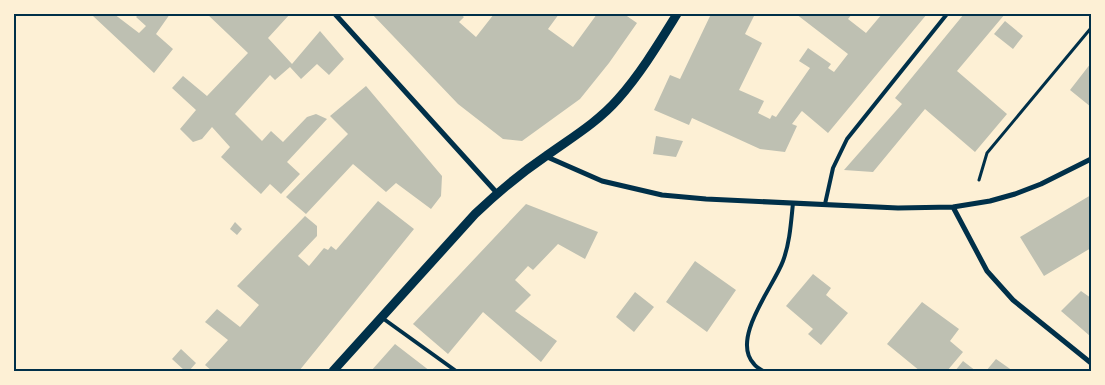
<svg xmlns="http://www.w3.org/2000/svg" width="1105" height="385" font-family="Barlow,sans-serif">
  <rect width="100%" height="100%" fill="#fdf0d5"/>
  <!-- building -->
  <path fill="#bec0b2" d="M95,14H114L139,33L146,26L136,17L139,14H170L156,34L173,49L154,73L93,16Z
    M207,14H290L268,38L292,64L320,31L344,59L329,75L317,64L301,79L290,67L275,80L270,75L235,114L262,141L271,131L283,142L307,117L316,114L327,119L287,162L300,174L281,194L270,184L261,194L221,157L230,147L212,127L202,139L193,142L180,129L196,110L172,88L183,76L207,96L248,53Z
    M372,14H448L451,16L453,14H460L464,17L459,22L476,37L494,14H559L548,29L573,47L597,14H624L637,23L609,63L580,99L522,141L503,139L458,104Z
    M711,14H755L745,34L762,43L739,90L764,101L758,113L770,119L772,115L776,117L810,68L799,61L808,48L831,64L828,68L834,72L848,54L796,14H852L848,19L866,33L882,14H927L828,133L802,111L801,112L792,124L797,126L785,152L760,149L692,118L689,125L654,110L670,75L680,79Z
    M964,14H1005L957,71L1007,114L975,152L925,109L873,172L844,170L902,104L895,98Z
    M1005,21L1023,36L1013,49L994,34Z
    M1091,63V107L1070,90Z
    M366,86L442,176L441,196L431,209L396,183L386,192L353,164L306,214L286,197L348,134L330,116Z
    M656,136L683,141L676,157L653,154Z
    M1091,195V248L1044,276L1020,237Z
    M378,201L414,229L299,371H212L205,365L228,340L205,322L217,309L240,327L259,305L237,286L305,216L317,226V236L298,256L309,266L324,248L328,250L331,246L336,250Z
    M526,204L598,232L585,259L558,244L533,270L528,266L515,280L531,295L515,311L557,341L541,362L483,312L448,354L413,324Z
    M235,222L242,229L237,235L230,229Z
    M695,261L736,290L707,332L666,302Z
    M813,274L831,288L826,295L848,313L821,345L808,334L813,329L786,306Z
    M1081,291L1091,298L1090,336L1061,311Z
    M635,292L654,307L634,332L616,317Z
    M922,302L959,329L950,341L963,352L947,371H920L887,344Z
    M395,344L430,371H371Z
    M181,349L196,363L189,371H185L172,359Z
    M996,359L1013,371H986Z
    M963,361L976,371H955Z"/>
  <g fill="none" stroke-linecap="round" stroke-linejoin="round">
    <!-- path -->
    <path stroke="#003049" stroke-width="3" d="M979,180L987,153L1091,28"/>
    <!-- service -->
    <path stroke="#003049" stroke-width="4" d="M825,204L833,168L847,139L947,14
      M381,317L456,371
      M763,371C760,369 756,367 754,364C730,339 774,286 783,261C790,242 791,222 793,203"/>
    <!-- minor -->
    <path stroke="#003049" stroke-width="5" d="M335,14L497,193
      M545,156L602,181L662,195L706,199L898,208L953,207L990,201L1015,194L1041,184L1091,159
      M953,207L987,271L1013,300L1091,363"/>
    <!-- tertiary -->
    <path stroke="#003049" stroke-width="9" d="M333,371L475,214C497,193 521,173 546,156C571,138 598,122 618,99C641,73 659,43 677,14"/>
  </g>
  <!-- border -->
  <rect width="1105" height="385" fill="none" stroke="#fdf0d5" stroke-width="30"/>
  <rect x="15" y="15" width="1075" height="355" fill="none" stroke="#003049" stroke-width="2"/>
</svg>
